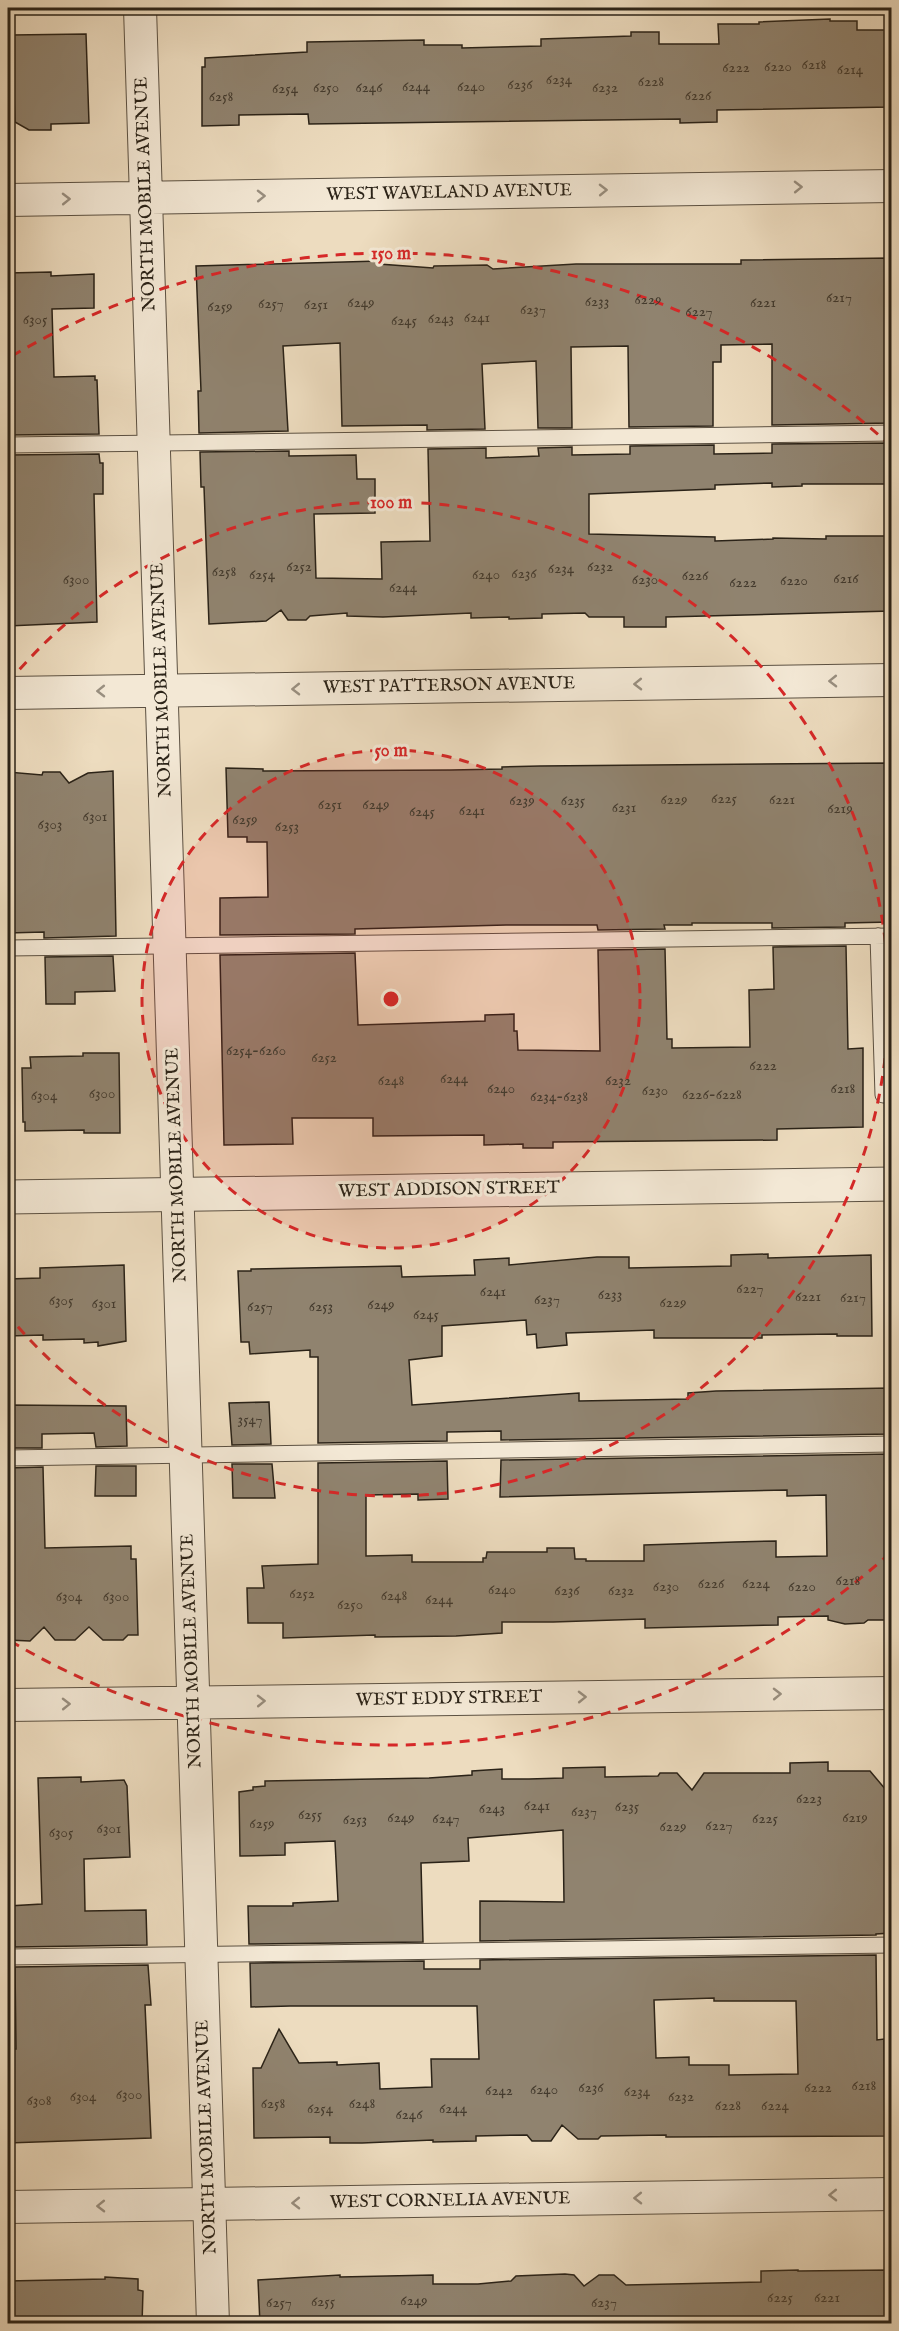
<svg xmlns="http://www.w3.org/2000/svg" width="899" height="2331" font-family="'IM FELL English',serif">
  <rect width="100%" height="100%" fill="#eddcbf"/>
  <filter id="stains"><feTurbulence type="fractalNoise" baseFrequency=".00333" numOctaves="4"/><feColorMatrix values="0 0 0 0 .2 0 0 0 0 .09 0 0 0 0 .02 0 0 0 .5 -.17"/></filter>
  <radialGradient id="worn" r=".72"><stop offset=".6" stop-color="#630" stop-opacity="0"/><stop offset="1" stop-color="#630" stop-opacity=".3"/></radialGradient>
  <!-- building -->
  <path fill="#90836f" stroke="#2b2318" stroke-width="1.5" fill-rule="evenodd" d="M830,19V21H857V30H891V107L717,110V122L680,123V119L309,124L308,114L239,115V125L202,126V67H205V58L307,52V42L424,40V45H462V48L541,46V39L631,36V32H659V44H719L718,24H759V22Z
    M86,34L89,123L51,124V130H29L15,122L12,35Z
    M891,258V423L772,425V344L721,345V362H713V426L629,427L628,346L571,347L572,428H538L536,361L482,364L485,429L427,430V425L342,426L340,343L283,346L288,431L199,433L198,391H201L196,266L379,261V264L433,268L434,266L487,265L493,269L576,264H741V260Z
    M51,272V276L94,274V308L52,309L54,377L95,376V380H97L99,434L8,435V273Z
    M891,443V484H802V486L772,487V483L715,485V489L589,494V534L715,537V541L773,539V538L826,539V536H891V611L666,617V627H624V617H589L585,613L542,614V618L509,619V617L471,618V613L383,617L347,616V613L310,616L306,620H288L281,610L266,621L209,624L204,487H201L200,452L289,451V456L356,455L357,479H375V513L314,514L316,578L382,579L381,542L430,541L428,449L486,448V458L539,456L538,448L572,447V455L630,454V446L714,445V454L772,453V444Z
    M99,454L100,463H103V494H94L97,622L8,626V455Z
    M891,763V922L845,923V927L772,928V923H692V925H664L665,929L598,930L597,925H506L355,929V934L220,935V898L268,897L267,842H247V837H228L226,768L263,769V771L451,770L502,769V767L540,766Z
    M113,771L116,936L44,938V932L8,933V772L42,775L43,772H60L69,783L88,773Z
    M846,946L848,1049L863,1048V1127L777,1129V1140L553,1142V1148H523V1144L484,1145V1135L373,1136V1118H292L293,1144L224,1145L220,955L355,953L358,1025L485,1021V1015L514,1014V1031H517L518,1050L600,1051L598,950L665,949L667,1039H672V1048L750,1047L749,990L774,989L773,947Z
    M113,956L115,991L75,992V1004H46L45,957Z
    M83,1053H119L120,1133H84V1130L25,1131V1122H23L22,1068H31L30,1057L83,1056Z
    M768,1254V1258L871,1255L872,1336H837V1334L762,1335V1338H654V1330L566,1333L567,1345L537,1348L536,1334L527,1335L526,1320L442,1326V1356L409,1360L412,1405L579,1393V1401L688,1399V1393L716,1391L891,1388V1434L501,1440V1431L447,1432V1441L318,1443V1357H310V1350L250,1354L249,1342H241L238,1271H251V1269L401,1266L402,1277L475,1275L474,1260L509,1258V1265L597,1257H629V1268L731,1266V1255Z
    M124,1265L126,1341L98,1346V1342L84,1343V1339L43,1340V1335L8,1336V1279L40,1278V1268Z
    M269,1402L271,1444L232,1445L229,1403Z
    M8,1405L126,1406L127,1446L96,1447L94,1433L42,1434V1448H8Z
    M891,1454V1620H868L864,1623L845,1624L828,1620V1616L778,1617V1625L645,1628V1619L553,1622H502V1633L456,1636L375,1637V1635L283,1638V1623H248L247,1588H264L262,1566L318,1564V1463L447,1461L448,1499L418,1500V1494L366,1495V1556L412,1555V1562H483V1558H486L487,1552H547V1548H574L575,1559H586V1561H644V1545L735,1542L776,1541V1557L827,1556L826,1495L787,1496V1490L500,1497L501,1460Z
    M232,1464H272L275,1498H233Z
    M96,1466H136V1496H95Z
    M43,1467L45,1548L131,1546V1559H136L138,1635H128L123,1640H103L89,1627L75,1640H55L44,1627L30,1641L8,1640V1550H9L8,1468Z
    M828,1762V1771H870L891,1796V1933L876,1934V1935L480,1941V1901L564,1902L563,1830L468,1838L469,1861L421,1863L423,1942L249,1944L248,1906H293V1903L338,1901L335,1841L285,1843V1855L240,1856L239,1792L253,1790V1787L265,1786V1781L429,1778L472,1775V1771L502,1769V1779H529L563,1778V1768L605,1767V1777L658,1776L660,1773H677L692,1790L704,1773H790V1763Z
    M81,1777V1782L124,1780L127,1786L130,1857L84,1859L85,1911L146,1910L147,1945L15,1947V1941H8V1906L42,1904L38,1778Z
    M876,1955L877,2040L884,2039L885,2136L666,2137V2135L601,2136L598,2139H578L562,2125L551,2141H532L527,2135L476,2136V2141L433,2142V2140L362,2143H330V2137L254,2138L253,2068H261L279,2029L299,2063L337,2062V2065L379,2063L380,2089L432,2087L431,2059H479L477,2006H290L251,2007L250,1963L424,1961V1969H480V1960ZM714,1998V2001H796L798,2074L729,2075V2065H689V2057L656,2058L654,2000Z
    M148,1965L151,2005H145L151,2138L8,2143V2049H16L15,1967Z
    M798,2270V2271L891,2270V2324H260L258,2280L340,2275V2277L433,2275V2284H478L511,2281L516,2276L565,2274L574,2275L584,2286L599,2275H614L626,2285L761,2282V2271Z
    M105,2277L138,2279V2290L143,2291L142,2324H8V2281L105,2279Z"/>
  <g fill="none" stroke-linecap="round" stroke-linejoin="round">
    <!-- service casing -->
    <g stroke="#5c5142" stroke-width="17">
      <path id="service" d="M8,445L892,433
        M878,936L883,1095H892
        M8,948L892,936
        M8,1458L892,1444
        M8,1957L892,1945"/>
    </g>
    <!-- minor casing -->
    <g stroke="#5c5142" stroke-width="34">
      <path id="minor" d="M140,8L213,2324
        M8,200L892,186
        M8,693L892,680
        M8,1705L892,1693
        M8,2207L892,2194"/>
    </g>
    <!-- tertiary casing -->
    <g stroke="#5c5142" stroke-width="35">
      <path id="tertiary" d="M8,1197L892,1184"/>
    </g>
    <!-- service -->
    <use href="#service" stroke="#f3e8d5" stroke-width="15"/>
    <!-- minor -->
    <use href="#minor" stroke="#f3e8d5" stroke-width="32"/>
    <!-- tertiary -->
    <use href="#tertiary" stroke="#f3e8d5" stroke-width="33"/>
  </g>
  <!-- one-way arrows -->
  <defs><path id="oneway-chevron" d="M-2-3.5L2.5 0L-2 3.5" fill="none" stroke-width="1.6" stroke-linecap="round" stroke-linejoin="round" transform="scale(1.5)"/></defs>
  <g stroke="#998f80">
    <use href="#oneway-chevron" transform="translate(798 187) rotate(-1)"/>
    <use href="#oneway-chevron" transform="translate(603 190) rotate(-1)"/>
    <use href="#oneway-chevron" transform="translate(261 196) rotate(-1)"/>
    <use href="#oneway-chevron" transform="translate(66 199) rotate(-1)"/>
    <use href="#oneway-chevron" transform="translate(833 681) rotate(179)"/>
    <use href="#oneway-chevron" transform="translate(638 684) rotate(179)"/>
    <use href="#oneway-chevron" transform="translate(296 689) rotate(179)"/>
    <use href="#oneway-chevron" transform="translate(101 691) rotate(179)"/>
    <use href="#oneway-chevron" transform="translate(777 1694) rotate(-1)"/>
    <use href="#oneway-chevron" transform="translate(582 1697) rotate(-1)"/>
    <use href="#oneway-chevron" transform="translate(261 1701) rotate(-1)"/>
    <use href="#oneway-chevron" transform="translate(66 1704) rotate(-1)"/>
    <use href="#oneway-chevron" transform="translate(833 2195) rotate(179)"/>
    <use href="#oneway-chevron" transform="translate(638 2198) rotate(179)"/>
    <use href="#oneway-chevron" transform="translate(296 2203) rotate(179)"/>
    <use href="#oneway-chevron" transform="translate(101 2206) rotate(179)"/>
  </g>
  <!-- distance rings -->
  <circle cx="391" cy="999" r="249" fill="#d62828" fill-opacity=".12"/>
  <g fill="none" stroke="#d62828" stroke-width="3" stroke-dasharray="10 8">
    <circle cx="391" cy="999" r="249"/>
    <path d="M8 683A497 497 0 1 1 8 1315"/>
    <path d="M890 1553A746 746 0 0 1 12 1642M12 356A746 746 0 0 1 890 445"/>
  </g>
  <g text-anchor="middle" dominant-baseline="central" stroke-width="6" stroke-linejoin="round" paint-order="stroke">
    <!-- number labels -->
    <g font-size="15" fill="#443b2e">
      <text x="814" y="64">6218</text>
      <text x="778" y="66">6220</text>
      <text x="736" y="67">6222</text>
      <text x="850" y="69">6214</text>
      <text x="559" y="79">6234</text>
      <text x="651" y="81">6228</text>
      <text x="520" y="84">6236</text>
      <text x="416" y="86">6244</text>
      <text x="471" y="86">6240</text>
      <text x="326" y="87">6250</text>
      <text x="369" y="87">6246</text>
      <text x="605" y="87">6232</text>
      <text x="285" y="88">6254</text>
      <text x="698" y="95">6226</text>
      <text x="221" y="96">6258</text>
      <text x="839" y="297">6217</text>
      <text x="648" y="299">6229</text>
      <text x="597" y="301">6233</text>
      <text x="361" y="302">6249</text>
      <text x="763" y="302">6221</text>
      <text x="271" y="303">6257</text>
      <text x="316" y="304">6251</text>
      <text x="220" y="306">6259</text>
      <text x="533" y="309">6237</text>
      <text x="699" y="311">6227</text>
      <text x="477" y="317">6241</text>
      <text x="441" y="318">6243</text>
      <text x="35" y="319">6305</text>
      <text x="404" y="320">6245</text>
      <text x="299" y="566">6252</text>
      <text x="600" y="566">6232</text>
      <text x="561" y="568">6234</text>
      <text x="224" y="571">6258</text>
      <text x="524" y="573">6236</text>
      <text x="262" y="574">6254</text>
      <text x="486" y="574">6240</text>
      <text x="695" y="575">6226</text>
      <text x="846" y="578">6216</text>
      <text x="76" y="579">6300</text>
      <text x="645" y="579">6230</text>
      <text x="794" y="580">6220</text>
      <text x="743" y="582">6222</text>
      <text x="403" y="587">6244</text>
      <text x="724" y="798">6225</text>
      <text x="674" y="799">6229</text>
      <text x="782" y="799">6221</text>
      <text x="522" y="800">6239</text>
      <text x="573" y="800">6235</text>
      <text x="330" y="804">6251</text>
      <text x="376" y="804">6249</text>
      <text x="624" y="807">6231</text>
      <text x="840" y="808">6219</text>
      <text x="472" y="810">6241</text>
      <text x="422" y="811">6245</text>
      <text x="95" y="816">6301</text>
      <text x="245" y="819">6259</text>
      <text x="50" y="824">6303</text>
      <text x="287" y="826">6253</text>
      <text x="256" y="1050">6254-6260</text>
      <text x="324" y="1057">6252</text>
      <text x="763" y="1065">6222</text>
      <text x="454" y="1078">6244</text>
      <text x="391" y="1080">6248</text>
      <text x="618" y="1080">6232</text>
      <text x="501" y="1088">6240</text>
      <text x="843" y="1088">6218</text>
      <text x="655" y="1090">6230</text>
      <text x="102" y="1093">6300</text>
      <text x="712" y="1094">6226-6228</text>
      <text x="44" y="1095">6304</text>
      <text x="559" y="1096">6234-6238</text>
      <text x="750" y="1288">6227</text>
      <text x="493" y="1291">6241</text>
      <text x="610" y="1294">6233</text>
      <text x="808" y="1296">6221</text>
      <text x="853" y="1297">6217</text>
      <text x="547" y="1299">6237</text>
      <text x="61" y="1300">6305</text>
      <text x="673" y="1302">6229</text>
      <text x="104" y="1303">6301</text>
      <text x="381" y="1304">6249</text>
      <text x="260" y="1306">6257</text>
      <text x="321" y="1306">6253</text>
      <text x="426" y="1314">6245</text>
      <text x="250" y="1419">3547</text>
      <text x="848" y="1580">6218</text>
      <text x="711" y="1583">6226</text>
      <text x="756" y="1583">6224</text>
      <text x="666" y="1586">6230</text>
      <text x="802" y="1586">6220</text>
      <text x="502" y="1589">6240</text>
      <text x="567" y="1590">6236</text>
      <text x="621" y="1590">6232</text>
      <text x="302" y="1593">6252</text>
      <text x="394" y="1595">6248</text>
      <text x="69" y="1596">6304</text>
      <text x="116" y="1596">6300</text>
      <text x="439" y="1599">6244</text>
      <text x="350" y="1604">6250</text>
      <text x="809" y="1798">6223</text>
      <text x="537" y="1805">6241</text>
      <text x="627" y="1806">6235</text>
      <text x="492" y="1808">6243</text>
      <text x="584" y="1811">6237</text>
      <text x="310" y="1814">6255</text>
      <text x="401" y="1817">6249</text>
      <text x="855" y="1817">6219</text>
      <text x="446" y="1818">6247</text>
      <text x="765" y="1818">6225</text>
      <text x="355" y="1819">6253</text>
      <text x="262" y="1823">6259</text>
      <text x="719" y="1825">6227</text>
      <text x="673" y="1826">6229</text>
      <text x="109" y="1828">6301</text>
      <text x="61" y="1832">6305</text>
      <text x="864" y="2085">6218</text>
      <text x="591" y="2087">6236</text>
      <text x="818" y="2087">6222</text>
      <text x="544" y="2089">6240</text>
      <text x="499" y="2090">6242</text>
      <text x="637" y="2091">6234</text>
      <text x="129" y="2094">6300</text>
      <text x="83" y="2096">6304</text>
      <text x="681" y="2096">6232</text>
      <text x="39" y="2100">6308</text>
      <text x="273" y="2103">6258</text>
      <text x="362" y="2103">6248</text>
      <text x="728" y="2105">6228</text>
      <text x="775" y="2105">6224</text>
      <text x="320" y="2108">6254</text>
      <text x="453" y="2108">6244</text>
      <text x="409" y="2114">6246</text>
      <text x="780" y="2297">6225</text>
      <text x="827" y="2297">6221</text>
      <text x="414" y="2300">6249</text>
      <text x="323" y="2301">6255</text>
      <text x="279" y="2302">6257</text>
      <text x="604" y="2302">6237</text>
    </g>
    <!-- street labels -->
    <g font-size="18" fill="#2b2318" stroke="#f3e8d5">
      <text transform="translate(449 193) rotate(-1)">WEST WAVELAND AVENUE</text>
      <text transform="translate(146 194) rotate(-92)">NORTH MOBILE AVENUE</text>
      <text transform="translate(162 680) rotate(-92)">NORTH MOBILE AVENUE</text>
      <text transform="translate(449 686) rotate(-1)">WEST PATTERSON AVENUE</text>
      <text transform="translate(177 1165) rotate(-92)">NORTH MOBILE AVENUE</text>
      <text transform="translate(449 1190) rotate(-1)">WEST ADDISON STREET</text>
      <text transform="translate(192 1651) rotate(-92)">NORTH MOBILE AVENUE</text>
      <text transform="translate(449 1699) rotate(-1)">WEST EDDY STREET</text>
      <text transform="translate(207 2137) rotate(-92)">NORTH MOBILE AVENUE</text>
      <text transform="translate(450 2201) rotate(-1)">WEST CORNELIA AVENUE</text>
    </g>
  </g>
  <circle cx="391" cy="999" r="9" fill="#d62828" stroke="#f3e8d5" stroke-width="3"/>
  <g font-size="18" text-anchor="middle" font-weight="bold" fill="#d62828" stroke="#f3e8d5" stroke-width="6" stroke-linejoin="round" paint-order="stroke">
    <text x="391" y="259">150 m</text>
    <text x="391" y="508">100 m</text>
    <text x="391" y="756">50 m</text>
  </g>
  <!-- margin -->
  <rect width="899" height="2331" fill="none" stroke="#eddcbf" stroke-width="30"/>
  <rect x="9" y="9" width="881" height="2313" fill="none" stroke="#2b2318" stroke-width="3"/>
  <rect x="15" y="15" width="869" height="2301" fill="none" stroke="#2b2318" stroke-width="1.5"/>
  <rect width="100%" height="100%" filter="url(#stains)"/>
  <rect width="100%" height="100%" fill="url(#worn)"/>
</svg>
